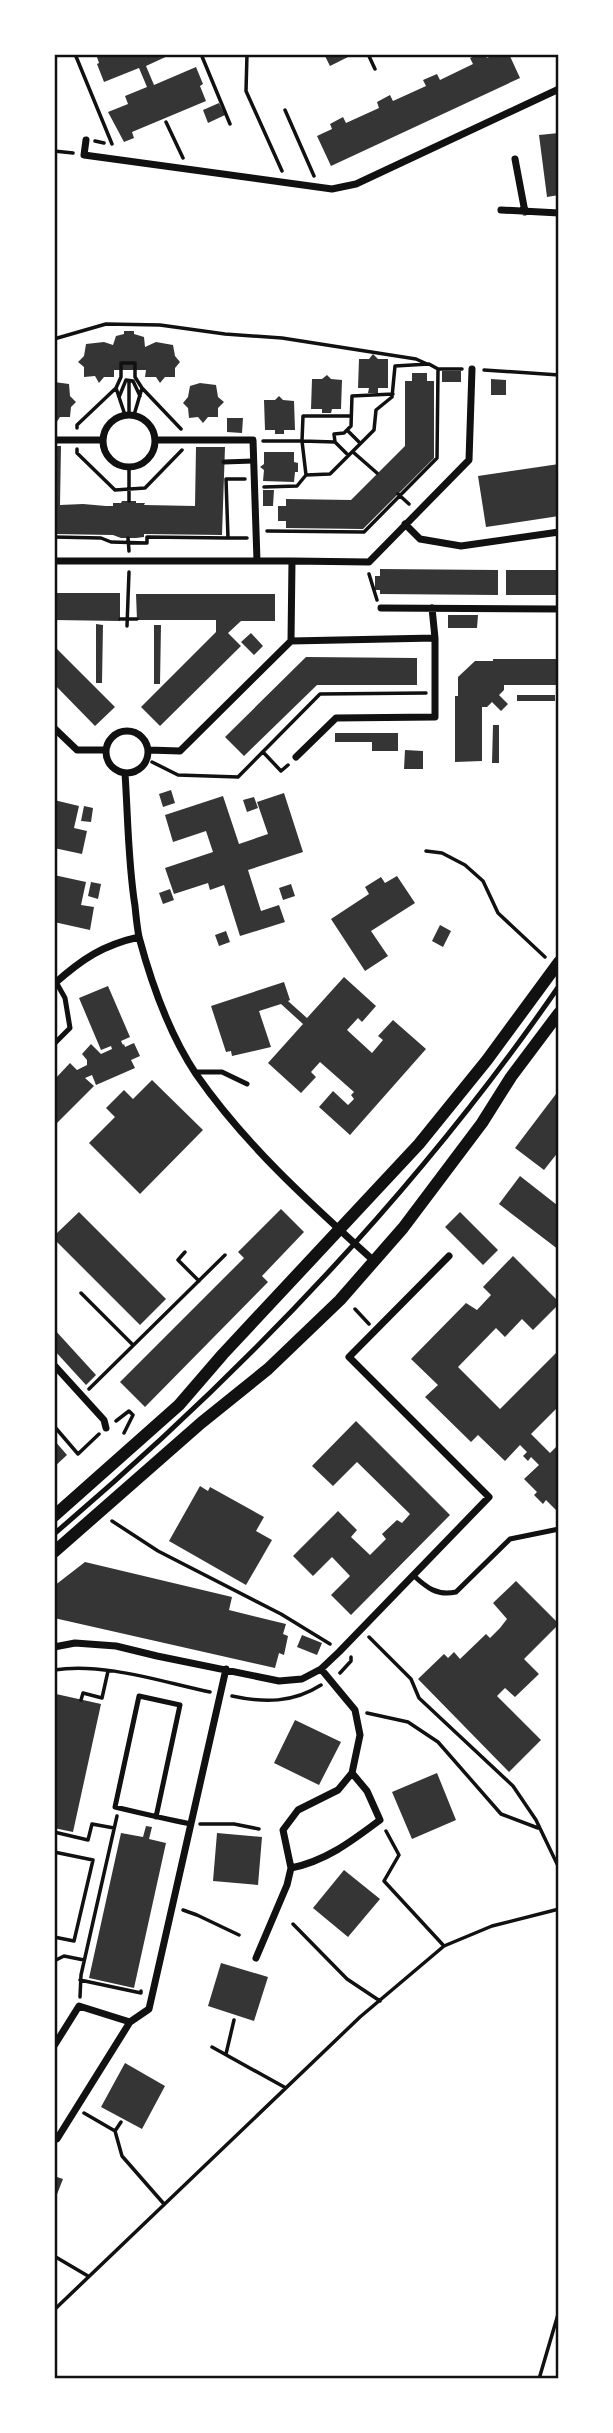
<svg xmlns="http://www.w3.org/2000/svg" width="613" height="2433" font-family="Cabin,sans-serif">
  <rect width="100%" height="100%" fill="#fff"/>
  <!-- building -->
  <path fill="#353535" d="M96,54H172L146,66L154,85L196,67L203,84L200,86L206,101L132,132L134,138L124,142L108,112L128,104L125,96L147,87L139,68L104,82L97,64L99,63Z
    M324,54H354L330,66Z
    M479,54H485L487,58L494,54H509L520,78L331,166L317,136L332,129L330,124L343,117L346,123L379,108L377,102L390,95L393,101L426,86L423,80L437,74L440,80L473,64L470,58Z
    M219,103L225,115L208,123L203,110Z
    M559,133V195L547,197L539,135Z
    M124,331H134V334L144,337L145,347L156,342L173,345L175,356L180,362L175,368V377H165L160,383L156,377H145L146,370H114V377H104L99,383L95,376L84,377V367L78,362L84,356L86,344L104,342L113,345L116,336L124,334Z
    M373,354L378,359H388V388H378V393H368L369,388H358L359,359H369Z
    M442,371H461V382H442Z
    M412,373H427V381H434V458L363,529L286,528V521H278V506H286V499L351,500L405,446V381H412Z
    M327,375L331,379L342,380L341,409H332L331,413H322V409H311L312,379H322Z
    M491,379L506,380V395H491Z
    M54,382L69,384L70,396L76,402L71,407L70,417H60L56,423Z
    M200,383L216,385L218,397L224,402L218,408V417H208L203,423L198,417L189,418L188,408L183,403L188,397L190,386Z
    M279,396L283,400L294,401L295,430H284V434H275V430H265L264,400H275Z
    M227,418H243L242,433L227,432Z
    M54,446H61L60,505L83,504L106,506H113V503H121L122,501H136V503H145L144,505L195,506L196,447H225L222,535L144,534V537L136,538H121L113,535L54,534Z
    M264,452H294V462L298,463V472H295L294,482L263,481L264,470L260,467L264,464Z
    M559,464V516L486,527L478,476Z
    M263,490H274L273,506H263Z
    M380,569L498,570V595L380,594V590H375V576H380Z
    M506,570H559V595H506Z
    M54,593H120V621L54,620Z
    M136,594H275V621H241L228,633L241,646L160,726L141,707L216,632V620H137Z
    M448,615H478L477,628H448Z
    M96,624L103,625L102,683H96Z
    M154,625H161L160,684H154Z
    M251,633L263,646L254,655L241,642Z
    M54,646L115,707L95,726L54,684Z
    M306,657L417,658V685H317L244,756L225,737Z
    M493,659H559V685H504V690L499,695L508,704L501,711L492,702L487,707H482V761L455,762V696H458V677L475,661H493Z
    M517,695H555V701H517Z
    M493,725H499V763H492Z
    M335,733H398V751H372V742H335Z
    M405,750L423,751V769H404Z
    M171,790L175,803L163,807L159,794Z
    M284,793L303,852L248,870L261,911L279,905L285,922L240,936L224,885L210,890L208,883L174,894L165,868L213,852L206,831L173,842L165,815L223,796L239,844L268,834L257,802Z
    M254,797L258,808L247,812L243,800Z
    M54,800L79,806L74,828L87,831L82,854L54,848Z
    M84,806L93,808L91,822L81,821Z
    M54,875L86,882L81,905L94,907L90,930L54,922Z
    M397,876L415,903L371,931L388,956L365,971L331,919L369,894L365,887L381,877L385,883Z
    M91,882L101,884L98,899L88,896Z
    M291,884L295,896L283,900L279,888Z
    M170,889L174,900L163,904L159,893Z
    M440,925L451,931L443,947L432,941Z
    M226,931L230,942L219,946L215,935Z
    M344,977L376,1006L362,1022L358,1018L347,1030L372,1053L383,1040L378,1036L393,1020L426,1049L350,1135L319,1107L333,1091L348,1105L354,1099L351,1095L354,1092L320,1062L311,1072L316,1077L301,1093L268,1063L303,1024L281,1004L259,1011L271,1047L232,1056L231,1051L226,1052L211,1006L284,982L290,1000L288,1001L307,1018Z
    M108,986L130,1037L121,1041L123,1045L124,1044L125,1047L134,1043L140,1056L131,1060L135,1068L96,1085L92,1075L85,1078L94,1086L54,1126V1080L70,1063L77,1070L87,1065V1060L82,1054L91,1044L101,1054L112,1049L111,1046L101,1050L79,998Z
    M152,1080L203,1130L140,1194L89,1143L115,1117L106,1108L124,1090L133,1099Z
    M559,1090V1151L544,1170L515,1148Z
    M520,1176L557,1205L559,1203V1250L499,1204Z
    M281,1209L304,1232L262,1276L268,1282L145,1407L120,1382L244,1258L238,1252Z
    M79,1212L166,1299L140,1325L54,1239V1230L57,1233Z
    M460,1212L498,1250L483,1265L445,1227Z
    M513,1256L559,1302V1304L533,1330L522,1319L505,1337L496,1328L458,1367L500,1409L559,1350V1406L531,1434L550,1453L559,1444V1513L546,1500L543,1504L534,1495L537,1492L524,1479L539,1465L531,1457L528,1461L523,1456L527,1452L520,1445L505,1461L478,1435L471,1442L425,1397L438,1385L411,1359L466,1303L477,1310L491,1295L483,1287Z
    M54,1329L96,1375L86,1385L54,1350Z
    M356,1421L450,1515L351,1615L331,1595L350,1576L332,1557L313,1576L293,1556L338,1511L357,1530L351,1537L370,1555L386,1539L382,1534L397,1520L402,1523L410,1514L357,1462L333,1486L312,1466Z
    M54,1440L67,1455L54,1467Z
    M200,1486L208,1491L210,1487L264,1517L256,1531L272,1540L246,1585L169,1541Z
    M85,1562L232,1597L229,1610L286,1624L283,1634L288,1636L284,1655L279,1653L275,1668L54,1618V1586Z
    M516,1581L559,1624L524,1659L539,1674L515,1697L505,1688L497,1696L541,1740L509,1772L418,1679L444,1654L448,1658L454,1652L460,1659L486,1634L490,1638L500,1628L507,1619L493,1603Z
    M302,1635L322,1643L317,1655L297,1647Z
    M56,1694L101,1704L73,1832L54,1828V1704Z
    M295,1720L341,1742L319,1785L274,1763Z
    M437,1773L456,1820L412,1839L392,1792Z
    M146,1826L152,1827L149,1839L166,1843L134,1988L89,1978L121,1833L143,1837Z
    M217,1833L262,1837L258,1885L213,1881Z
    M344,1870L380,1899L348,1937L313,1908Z
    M221,1963L268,1977L254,2021L208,2006Z
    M125,2063L165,2086L142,2129L101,2107Z
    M54,2176L63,2179L54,2202Z"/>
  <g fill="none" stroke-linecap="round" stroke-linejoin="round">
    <!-- path -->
    <path stroke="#111" stroke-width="3.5" d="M75,54L112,144
      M201,54L230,124
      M247,54L246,91L282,171
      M368,54L375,69
      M285,110L314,176
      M166,122L183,158
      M95,141L104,143
      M54,151L73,153
      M54,339L106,324L160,325L225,334L282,338L416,359L427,364
      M484,370L559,375
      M129,381V415
      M116,388L121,377V363H135V377L142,388
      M119,397L126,380L133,381L140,396
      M134,415L142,388L181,429
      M351,416H303L302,441L335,442L334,434L344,433L351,426L352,396L393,394
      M77,428V425L116,388L125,415
      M347,430L360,443
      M263,441H302L306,475L330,474L374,430L376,410L392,397L395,366L429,364L438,369H462
      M335,442L348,455
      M77,449V453L115,490L145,488L182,450
      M353,452L377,473
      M264,487L297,486L306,475
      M398,494L409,504
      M129,501V466
      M267,531L364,532L437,458L438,370
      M54,537L101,538L111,542L147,543V537L228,538L226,479H245
      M128,538L129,551
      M228,538H247
      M369,574L377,600
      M120,619H137
      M127,626L129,572
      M263,752L281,771L288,765
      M152,762L178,775L238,777L320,694L426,693
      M426,851L442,853L465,865L483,881L498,913L545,957
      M185,1252L178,1260L199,1281
      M81,1293L133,1345
      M355,1309L369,1324
      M89,1389L225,1255
      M116,1421L129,1411L133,1415L124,1433
      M54,1426L78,1454L99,1434
      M112,1521L158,1551L281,1614L330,1644
      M369,1637L411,1679L419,1698L513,1786L536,1820L559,1868
      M54,1670C103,1662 162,1682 210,1692
      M340,1673L351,1661V1657
      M232,1696C264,1703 293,1703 321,1685
      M81,1700L83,1693L102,1698L108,1671
      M367,1713L408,1722L438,1742L501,1814L538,1828
      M200,1824H234L259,1829
      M386,1831L399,1855L384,1881L444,1946
      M54,1832L88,1840L92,1824L114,1828
      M54,1852L93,1860L74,1941L54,1937
      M183,1910L197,1915L239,1935
      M293,1924L347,1979L380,2001
      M54,1961L64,1956L84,1960
      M80,1980L141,1993V1991
      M80,1997L81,1975L117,1816
      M212,2047L286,2088
      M226,2054L234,2020
      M84,2113L115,2131L122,2156L164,2204
      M115,2131L121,2122
      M54,2256L88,2276
      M54,2310L360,2017L444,1946L492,1926L559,1909
      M539,2379L559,2311"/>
    <!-- service -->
    <path stroke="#111" stroke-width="5" d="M224,462L253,461
      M54,1044L70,1028L65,998L56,982
      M195,1072H222L247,1084
      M54,1534C243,1373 417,1192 559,986
      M413,1575C427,1588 437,1596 456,1592L510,1539L559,1529
      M156,1817L180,1705L139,1696L115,1807C140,1813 166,1819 191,1824"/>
    <!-- minor -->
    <path stroke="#111" stroke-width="7" d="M86,140L84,155L332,189L356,184L559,89
      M515,159L525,212
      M501,210L559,213
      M103 441a26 26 0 1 1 52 0a26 26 0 1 1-52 0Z
      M54,440H103
      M155,440H253L257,561H292
      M405,524L420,539L461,546L559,532
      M54,561H257
      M381,608L559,609
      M432,608L435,638
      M291,641L292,561L369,562L469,460L472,369
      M54,728L77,750H106
      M106 752a21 21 0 1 1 42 0a21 21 0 1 1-42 0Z
      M148,750L180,751L291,641L435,638V717L336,718L296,757
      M125,773C128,818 128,862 135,906C136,916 137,927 139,937C151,982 170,1035 196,1074C246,1146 311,1204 375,1262
      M54,984C82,959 103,945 139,937
      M54,1365L104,1420L106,1428
      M54,1647L75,1643L116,1646L157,1656L279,1681L302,1679L321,1669L339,1652L489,1497L349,1357L449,1256
      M321,1669L355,1710L360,1735L352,1773L367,1791L380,1820C352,1841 326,1861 291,1868L283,1830L298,1810L338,1790L352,1773
      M256,1958L287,1885L291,1868
      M54,2046L79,2006L130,2022
      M54,2138L57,2139L130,2022L149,2009L226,1669"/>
    <!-- tertiary -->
    <path stroke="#111" stroke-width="12" d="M54,1516L179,1405L223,1354L419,1144L487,1060L559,962
      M54,1552L201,1423L268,1369L340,1300L403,1228L482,1123L511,1077L559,1013"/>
  </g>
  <!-- border -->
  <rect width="613" height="2433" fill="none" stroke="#ffffff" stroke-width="112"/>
  <rect x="56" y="56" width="501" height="2321" fill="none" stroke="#111" stroke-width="2.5"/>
</svg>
